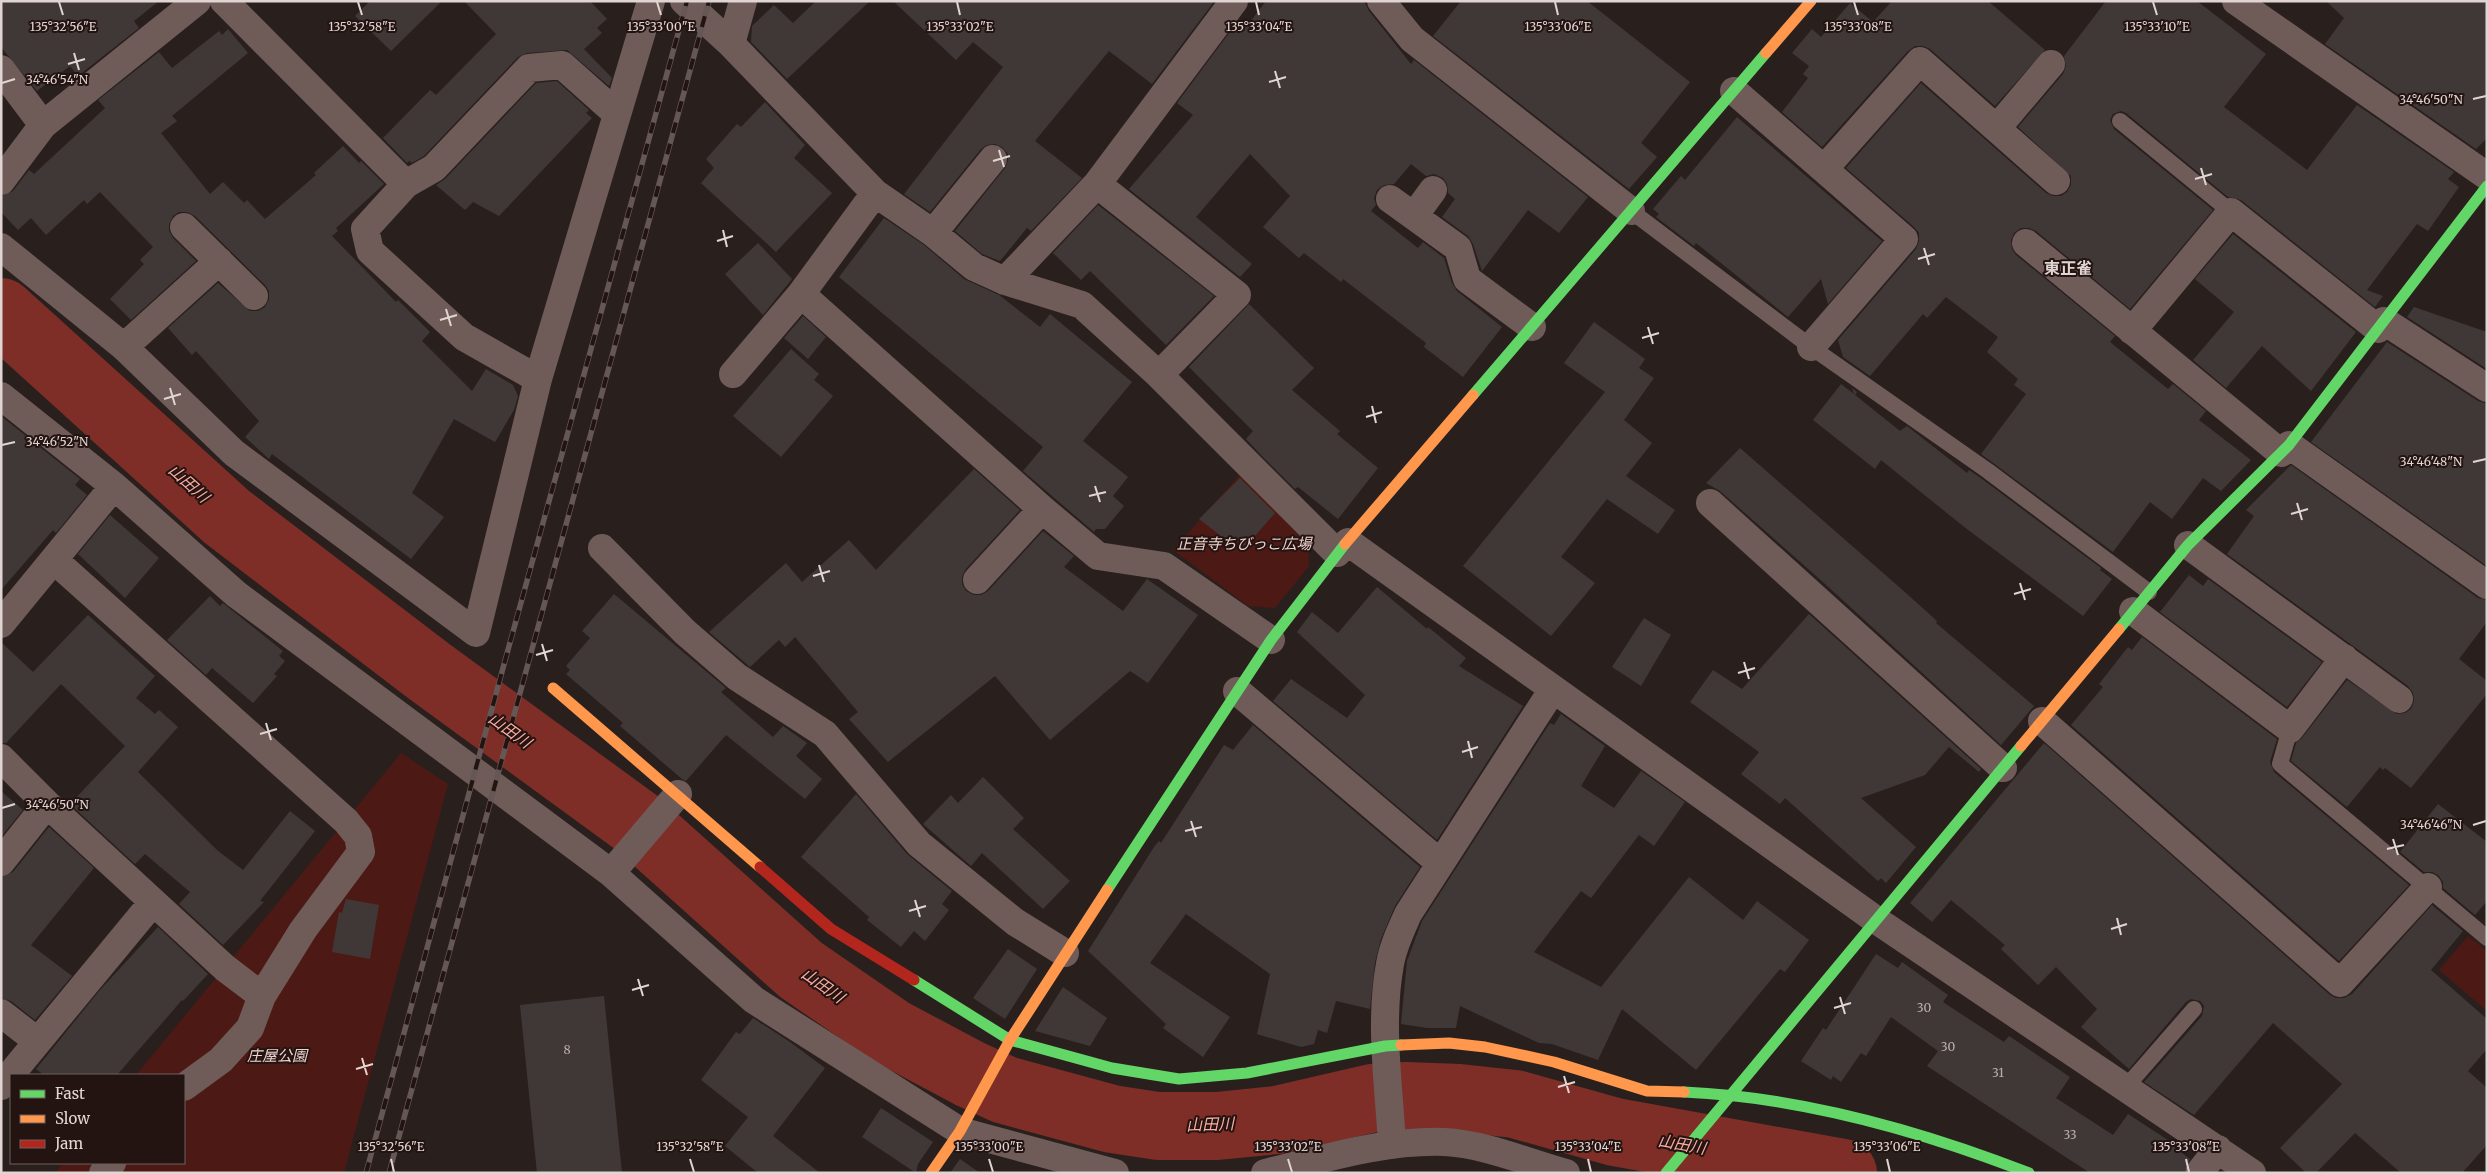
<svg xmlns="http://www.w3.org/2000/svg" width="2488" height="1174" font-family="Merriweather,'Noto Sans JP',serif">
  <rect width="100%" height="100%" fill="#29201e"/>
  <!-- green -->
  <path fill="#4d1914" d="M1243,471L1282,507L1287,523L1308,545L1309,566L1275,608L1248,606L1173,550Z
    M401,753L448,784L344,1173H55L63,1163H184V1075H136Z
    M2468,936L2487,951V1011L2439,970Z"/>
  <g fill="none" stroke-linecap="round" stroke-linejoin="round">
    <!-- river -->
    <path stroke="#7f2e27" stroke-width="68" d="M1,312L227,517L430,672L637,823L801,970L891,1032L970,1074L1005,1090L1112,1119L1158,1126H1217L1277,1120L1373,1098L1406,1096L1459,1098L1515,1104L1615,1132L1843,1173"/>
  </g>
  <!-- building -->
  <path fill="#403837" d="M1,1H159L134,21L139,28L78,76L70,66L37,91L1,47Z
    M370,1H442L391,51L355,16Z
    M464,1H590L607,19L597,28L602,33L584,49L612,78L609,86L567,50L527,53L518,57L424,156L412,163L409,161L407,163L383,138L430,90L436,95L496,34Z
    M816,1H870L787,79L751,42L752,26L774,5L793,23Z
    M893,1H1210L1213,3L1152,84L1109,51L1035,141L1082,178L1031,231L1027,228L1000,261L982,254L955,231L1005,168L1008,161V154L1002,147L995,144L987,145L981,149L930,212L904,194L1003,67L973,42L956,60Z
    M1266,1H1364L1369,11L1411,64L1414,60L1588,197L1559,233L1528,210L1482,271L1473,244L1468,236L1442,217L1455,199L1448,193L1447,184L1443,178L1434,174L1426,176L1411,164L1394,184L1384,185L1377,190L1374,198L1376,205L1371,211L1418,248L1423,242L1444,258L1452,283L1457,291L1502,327L1463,377L1424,347L1426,343L1343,279L1341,282L1304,253L1299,258L1263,227L1290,196L1250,154L1196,217L1252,264L1240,277L1129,189L1193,115L1177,103L1238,21L1246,27Z
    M1461,1H1587L1690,82L1641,143L1657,157L1629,189L1433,36Z
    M1892,1H1988L2045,50L1995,106L1930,49L1923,46H1915L1908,51L1822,147L1782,112L1808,78L1803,74L1809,66L1792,53L1812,29L1821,37L1850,3L1873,22Z
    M2106,1H2197L2266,54L2224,107L2307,170L2357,105L2454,172L2448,179L2459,187L2428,231L2417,224L2367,290L2383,296L2375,307L2241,200L2228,197L2126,113L2121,111L2113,114L2110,120L2114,129L2213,210L2130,309L2036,231L2029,228H2021L2014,233L2011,240L2012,249L2016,255L2115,336L2110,342L2168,389L2173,384L2206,411L2199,420L2251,460L2221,491L2203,478L2172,519L2150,502L2113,552L1981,454L2026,394L2014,385L2018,379L1987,352L1998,337L1946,297L1927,318L1923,314L1870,376L1843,357L1838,340L1916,249L1919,241V233L1914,227L1846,168L1921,83L2046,193L2053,196H2061L2067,192L2071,185V176L2018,127L2063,74L2066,66L2064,56Z
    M2326,1H2487V138L2476,149L2325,44L2344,18Z
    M228,29L248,53L172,116L177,121L161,133L210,194L223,182L244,203L247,200L265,219L316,175L314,173L343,146L359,163L361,161L384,184L336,228L338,231L332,236L396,302L398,300L430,332L422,341L472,391L486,369L513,385L518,396L514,410L495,442L454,419L412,493L444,517L411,559L272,454L269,459L245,437L259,421L196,351L192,355L168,328L218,283L250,311H258L265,307L269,299V291L265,285L195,216L187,212H179L173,216L169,224V231L173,238L196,261L131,320L110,299L144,264L140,260L153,247L100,192L87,204L84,200L46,235L31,218L18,230L1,212V196L13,191L29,170L34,174L105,108L98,100L159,52L172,68L219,31L222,35Z
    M557,81L589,110L586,113L592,118L499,216L473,202L465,210L436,185L445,179L536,83Z
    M765,102L805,145L794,158L832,193L776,252L701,183L714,168L706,159L737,124L741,127Z
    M1737,117L1882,241L1828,304L1821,279L1788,317L1696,243L1694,246L1656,217L1659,214L1653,209L1681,176L1685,180Z
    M1098,205L1214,296L1166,345L1090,271L1081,280L1053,253Z
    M884,218L924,245L964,279L999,295L1040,327L1050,314L1132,382L1083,441L1128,477L1113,496L1124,506L1105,529H1096L1094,532L1023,471L1043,447L839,277Z
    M2233,234L2356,332L2311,391L2262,346L2226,388L2193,360L2234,312L2195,279Z
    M758,243L792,279L763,315L725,274Z
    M1249,304L1314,368L1292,390L1340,431L1337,434L1378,468L1338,519L1298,487L1295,489L1262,456L1246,439L1253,431L1189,367Z
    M2414,307L2487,332V369L2407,317Z
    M803,316L826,337L808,359L784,338Z
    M1594,322L1645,359L1639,368L1654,378L1624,420L1652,443L1626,476L1675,510L1658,534L1607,499L1561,557L1595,583L1551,636L1463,566L1605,392L1564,363Z
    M2387,342L2478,401L2487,404V566L2311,442Z
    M791,349L819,374L814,380L833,396L781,457L733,416Z
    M1841,384L1854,394L1852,388L1857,392L1855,395L1900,431L1907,426L1967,473L1969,470L1982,479L2101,568L2100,570L2112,579L2083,616L1963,526L1881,460L1875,469L1813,420Z
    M1,416L80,479L75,485L87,495L56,533L53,530L1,590Z
    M1740,448L1906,593L1937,621L1936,623L2034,706L2001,745L1824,583L1720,491L1706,483Z
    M2291,465L2478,598L2487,600V622L2459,659L2487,681V694L2411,788L2385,768L2383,770L2380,767L2347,807L2291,761L2296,743L2302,738L2347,680L2397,714L2405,713L2411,709L2414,701L2413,693L2408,686L2227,554L2254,516L2246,510Z
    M974,469L1020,510L965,570L962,577V584L966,591L974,595H981L988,591L1043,531L1074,556L1064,567L1123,611L1147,579L1198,615L1148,683L1130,671L1050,740L995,676L888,762L849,719L858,712L795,637L785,647L779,640L750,667L709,632L786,563L802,582L849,540L876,570Z
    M1240,478L1275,513L1245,547L1234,537L1230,543L1199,519Z
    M110,515L159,558L125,598L78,554Z
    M2189,575L2203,586L2208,579L2322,662L2287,707L2160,612Z
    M1377,587L1427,629L1428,627L1466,658L1459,666L1523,706L1437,840L1273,701L1291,679L1347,718L1365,695L1297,632L1312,612L1338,633Z
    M614,594L726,688L721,692L773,737L783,726L807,743L796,756L822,779L805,799L726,735L686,781L682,779L620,726L623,723L566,674L570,670L566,666L590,638L582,631Z
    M210,596L220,606L223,603L283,651L279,656L285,661L274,674L277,676L253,703L212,668L206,675L167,640Z
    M1809,614L1981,769L1979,772L1949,747L1925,775L1861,798L1916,847L1886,883L1881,878L1878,881L1785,798L1780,804L1741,774L1759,752L1690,702L1713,670L1742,689Z
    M88,615L155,676L136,698L155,714L159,710L178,727L138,772L217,850L243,870L290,811L315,831L260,901L264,902L223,945L179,904L190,892L145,854L135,864L70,804L125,746L61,684L6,743H1V642L33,672Z
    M1644,618L1671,635L1641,686L1612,667Z
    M2142,637L2277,739L2270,762L2274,772L2409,885L2339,961L2071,725L2103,687L2099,684L2128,647L2132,650Z
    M1561,714L1605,746L1581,786L1614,808L1641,771L1685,802L1654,846L1639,835L1591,898L1581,891L1534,952L1601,987L1689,877L1743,920L1757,901L1809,940L1785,972L1780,969L1696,1070L1622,1009L1598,1060L1552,1044L1539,1043L1460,1006L1456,1028H1427L1401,1024L1407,961L1422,921L1550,723L1554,725Z
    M1253,725L1420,867L1395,906L1381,939L1375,962L1370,1009L1336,1001L1327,1033L1318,1030L1314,1044L1301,1047L1257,1034L1270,974L1186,914L1150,963L1230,1017L1203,1057L1163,1028L1166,1024L1088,951L1154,847L1159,841L1161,843L1224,745L1233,750Z
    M2044,743L2330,995L2336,998H2344L2352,994L2432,905L2463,931L2431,970L2487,1019V1049L2468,1071L2487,1088V1145L2462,1173H2401L2355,1133L2316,1173H2306L2280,1148L2342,1084L2273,1023L2194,1115L2144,1082L2202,1016L2204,1006L2200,1001L2191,999L2186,1002L2129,1069L2081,1027L2097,1009L2056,967L2038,985L2001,949L2005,945L1951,900L1932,922L1910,903Z
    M983,777L1024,818L1013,829L1070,881L1043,909L982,853L971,866L923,824L951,795L958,803Z
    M1,791L23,810L1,837Z
    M856,794L907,854L952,891L942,904L949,910L925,941L914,931L901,947L867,920L869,917L801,857Z
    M2438,804L2487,842V901L2475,915L2443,888V882L2438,875L2432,872H2424L2400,852Z
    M49,827L94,868L31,945L72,976L35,1020L11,1001L1,998V877L13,872Z
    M346,899L379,905L370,959L332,952L339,912L342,913Z
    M158,927L208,974L183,1001L182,1000L117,1075H44L36,1069L100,990Z
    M1008,949L1037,969L1005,1019L973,998Z
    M1876,954L1898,968L1902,962L1948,995L1943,1002L2004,1042L2009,1036L2070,1077L2056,1098L2113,1135L2128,1114L2171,1142L2170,1144L2190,1159L2184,1173H2090L1927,1066L1938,1051L1891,1017L1866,1056L1861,1053L1841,1082L1833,1076L1831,1080L1801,1061L1823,1028L1826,1030Z
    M1063,987L1107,1018L1090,1046L1035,1031Z
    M604,996L622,1173H537L520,1005Z
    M753,1018L790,1042L825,1068L773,1136L820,1173H758L725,1146L748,1117L701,1080L736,1032L740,1034Z
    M881,1108L933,1142L918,1164L916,1173L862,1137Z
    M960,1159L980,1173H950Z"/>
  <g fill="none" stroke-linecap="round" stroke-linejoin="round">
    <!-- lane -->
    <path stroke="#6f5c59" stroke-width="16" d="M2120,121L2231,212
      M1631,211L1811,347L1988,471L2149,592
      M2290,729L2280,764L2487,938
      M2126,1087L2194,1009"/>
    <!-- street -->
    <path stroke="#6f5c59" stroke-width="28" d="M224,1L406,184L365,229L370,251L464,337L538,379
      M684,1L731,44L875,193L933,233L974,267L1005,281L1082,305L1159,375L1337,553
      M1381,1L1412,39L1631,211
      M2236,1L2487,176
      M731,44L743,1
      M1,69L43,125
      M1734,91L1904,239L1811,347
      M1997,128L2051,64
      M1824,169L1920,61L2056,181
      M1,181L43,125L197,1
      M406,184L434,168L529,68L562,65L617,114
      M1097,184L1237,295L1159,375
      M1390,199L1458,248L1467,279L1532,327
      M1414,216L1433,190
      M184,227L254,296
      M933,233L993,159
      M2026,243L2281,453
      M1,247L124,347L234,453L476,633L538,379L651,1
      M1005,281L1097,184L1234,1
      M801,294L1042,509L1098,556L1164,566L1271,640
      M2384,321L2487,388
      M2132,331L2231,212L2378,329
      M124,347L219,261
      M733,374L801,294L875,193
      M1,396L114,486L236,594L611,873L754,1000L960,1131L1115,1173
      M2289,445L2487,585
      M1710,503L2003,768
      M1348,542L1876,920L2252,1173
      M2188,545L2399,699
      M602,548L685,632L737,677L825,734L919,844L1015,922L1065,953
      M54,560L346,821L358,836L361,852L303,930L262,996L250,1028L221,1060L184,1087
      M977,580L1042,509
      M2133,611L2290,729L2344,658
      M1,624L114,486
      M1237,691L1440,863
      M2042,721L2340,983L2428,887
      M1,758L47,804L225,968L262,996
      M1,862L47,804
      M611,873L678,794
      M1,1013L37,1041
      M1,1086L153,902
      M1392,1145C1389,1086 1379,1024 1390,964C1393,946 1401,930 1408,914L1553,689
      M103,1173L112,1163
      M1265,1173C1323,1159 1384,1140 1444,1142C1485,1144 1526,1162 1566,1173
      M2199,1173L2218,1149"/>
    <!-- fast -->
    <path stroke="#63d668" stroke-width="11" d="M1473,395L1766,53
      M2119,629L2188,545L2289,445L2487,186
      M1107,890L1271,640L1345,544
      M914,980L1010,1040L1112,1068L1179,1079L1247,1073L1385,1046L1401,1045
      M1684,1092C1800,1097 1921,1131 2029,1173
      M1666,1173L2021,746"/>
    <!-- slow -->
    <path stroke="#ff974d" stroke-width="11" d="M1766,53L1811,1
      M1345,544L1473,395
      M553,688L760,867
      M2021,746L2119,629
      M1401,1045L1449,1043L1485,1047L1554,1062L1647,1091L1684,1092
      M931,1173L960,1131L1010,1040L1107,890"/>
    <!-- jam -->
    <path stroke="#b3261e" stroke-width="11" d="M760,867L831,929L914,980"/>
    <!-- rail casing -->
    <g stroke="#645755" stroke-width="5.5">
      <path id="rail" d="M366,1173L506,657L687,1
        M389,1173L709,1"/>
    </g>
    <!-- rail -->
    <use href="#rail" stroke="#231311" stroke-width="4" stroke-dasharray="11" stroke-linecap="butt"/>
  </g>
  <!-- ticks -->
  <path fill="none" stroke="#e1d5d3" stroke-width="2" d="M59,2L63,15M358,2L362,15M657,2L661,15M957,2L960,15M1256,2L1259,15M1555,2L1558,15M1854,2L1858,15M2153,2L2157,15M74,53L79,70M68,64L85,59M1275,71L1280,88M1269,82L1286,77M2,83L15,79M2473,99L2486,96M999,150L1004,167M993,161L1010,156M2201,168L2206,185M2195,179L2212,174M723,230L727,247M717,241L733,236M1924,248L1929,265M1918,259L1935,254M446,309L451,326M440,320L457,315M1648,327L1653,344M1642,338L1659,333M170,388L175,405M164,399L181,394M1372,406L1376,423M1366,417L1382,412M2,445L15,442M2473,462L2486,459M1095,486L1100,502M1089,496L1106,492M2297,503L2302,520M2291,514L2308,509M819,565L824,582M813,576L830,571M2020,583L2025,600M2014,594L2031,589M542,644L547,661M536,655L553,650M1744,662L1749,679M1738,673L1755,668M266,723L271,740M260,734L277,729M1468,741L1472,758M1462,752L1478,747M2,808L15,804M1191,821L1196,837M2473,825L2486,821M1185,831L1202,827M2393,839L2398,855M2387,849L2404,845M915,900L920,917M909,911L926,906M2117,918L2121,935M2111,929L2127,924M638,979L643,996M632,990L649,985M1840,997L1845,1014M1834,1008L1851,1003M362,1058L367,1075M356,1069L373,1064M1564,1076L1569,1093M1558,1087L1575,1082M391,1159L394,1172M690,1159L694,1172M989,1159L993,1172M1288,1159L1292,1172M1588,1159L1591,1172M1887,1159L1890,1172M2186,1159L2189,1172"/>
  <g text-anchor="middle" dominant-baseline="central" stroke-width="4" stroke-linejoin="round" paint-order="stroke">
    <!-- number labels -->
    <g font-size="12" fill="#b9aeac">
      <text x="1924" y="1007">30</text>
      <text x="1948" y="1046">30</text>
      <text x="567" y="1049">8</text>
      <text x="1998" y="1072">31</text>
      <text x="2070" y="1134">33</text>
    </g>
    <!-- park labels -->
    <g font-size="15" font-style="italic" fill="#eed3cf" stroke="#231311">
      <text x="1244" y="543">正音寺ちびっこ広場</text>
      <text x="277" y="1055">庄屋公園</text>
    </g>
    <!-- neighbourhood labels -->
    <g font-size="16" font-weight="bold" fill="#e1d5d3" stroke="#231311">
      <text x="2068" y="268">東正雀</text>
    </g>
    <!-- water labels -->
    <g font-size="16" font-style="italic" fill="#f9aca1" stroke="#231311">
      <text transform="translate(189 483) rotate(42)">山田川</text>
      <text transform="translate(510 730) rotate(36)">山田川</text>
      <text transform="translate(823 985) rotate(35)">山田川</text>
      <text transform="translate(1210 1124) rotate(-2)">山田川</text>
      <text transform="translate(1682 1144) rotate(10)">山田川</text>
    </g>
  </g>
  <g font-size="12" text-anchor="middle" fill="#e1d5d3" stroke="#231311" stroke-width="4" stroke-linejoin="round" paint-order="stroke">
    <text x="63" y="31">135°32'56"E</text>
    <text x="362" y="31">135°32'58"E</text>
    <text x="661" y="31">135°33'00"E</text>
    <text x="960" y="31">135°33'02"E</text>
    <text x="1259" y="31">135°33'04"E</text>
    <text x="1558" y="31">135°33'06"E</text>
    <text x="1858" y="31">135°33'08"E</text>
    <text x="2157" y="31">135°33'10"E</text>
    <text x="57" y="84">34°46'54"N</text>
    <text x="2431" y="104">34°46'50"N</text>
    <text x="57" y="446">34°46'52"N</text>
    <text x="2431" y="466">34°46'48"N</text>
    <text x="57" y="809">34°46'50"N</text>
    <text x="2431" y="829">34°46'46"N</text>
    <text x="391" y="1151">135°32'56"E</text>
    <text x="690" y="1151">135°32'58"E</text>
    <text x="989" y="1151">135°33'00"E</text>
    <text x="1288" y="1151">135°33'02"E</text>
    <text x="1588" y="1151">135°33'04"E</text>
    <text x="1887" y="1151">135°33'06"E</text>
    <text x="2186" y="1151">135°33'08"E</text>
  </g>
  <!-- border -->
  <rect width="2488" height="1174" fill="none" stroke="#e1d5d3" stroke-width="5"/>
  <!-- legend -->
  <rect x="10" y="1074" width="175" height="90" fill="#231311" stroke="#6f615f"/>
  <rect x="20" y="1090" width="25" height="8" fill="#63d668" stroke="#6f615f"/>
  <text x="55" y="1099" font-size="15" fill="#e1d5d3">Fast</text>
  <rect x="20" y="1115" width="25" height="8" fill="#ff974d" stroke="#6f615f"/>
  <text x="55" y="1124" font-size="15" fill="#e1d5d3">Slow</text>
  <rect x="20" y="1140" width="25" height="8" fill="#b3261e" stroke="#6f615f"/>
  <text x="55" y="1149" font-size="15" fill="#e1d5d3">Jam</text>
</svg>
